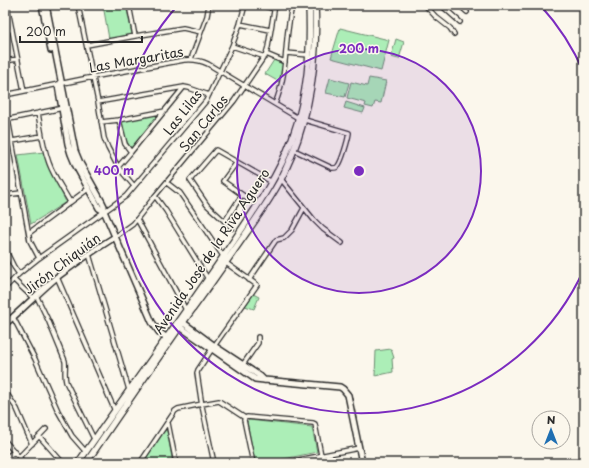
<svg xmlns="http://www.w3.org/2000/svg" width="589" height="468" font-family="'Playpen Sans',sans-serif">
  <rect width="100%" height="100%" fill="#fbf7ec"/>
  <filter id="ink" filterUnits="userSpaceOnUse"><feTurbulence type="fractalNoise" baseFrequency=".025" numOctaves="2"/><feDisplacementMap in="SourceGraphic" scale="8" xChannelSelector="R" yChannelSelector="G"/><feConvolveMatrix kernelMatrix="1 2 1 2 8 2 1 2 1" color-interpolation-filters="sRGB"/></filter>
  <g filter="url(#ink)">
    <!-- green -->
    <path fill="#aceeb7" stroke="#6c8c71" d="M103,5H126L132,34L109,39Z
      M340,28L389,40L381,71L331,58Z
      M396,39L404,42L399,59L391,57Z
      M274,60L283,64L281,83L265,74Z
      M330,78L349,83L345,97L326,93Z
      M369,78L386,81L381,103L375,102L373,108L365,106L366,103L347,98L351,82L367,86Z
      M346,102L365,108L363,113L344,108Z
      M159,113V115L131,149L125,138L121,121L122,120Z
      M44,152L49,167L66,202L31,224L18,155Z
      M253,294L259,297L254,309L245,306Z
      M391,349L394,358L392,359L393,372L375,376L376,351Z
      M249,420L312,427L317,452L264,463H255L247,422Z
      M165,430L167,431L173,463H141Z"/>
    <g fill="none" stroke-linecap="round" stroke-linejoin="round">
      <!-- street casing -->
      <g stroke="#2b2b2b" stroke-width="6">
        <path id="street" d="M7,5L24,91
          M78,5L98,102L104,138L108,148L118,167L134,186
          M129,5L135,36
          M261,5L274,9
          M425,5L436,17L450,28L454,34
          M441,5L460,22
          M459,5L467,12
          M240,24L270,30
          M5,30L12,29
          M87,45L135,36L183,28L201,32
          M232,46L265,57
          M286,53L309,55
          M266,54L285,62
          M191,59L207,16L209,5
          M5,61L18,59
          M5,95L93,77L184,60C193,59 200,60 208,64L298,118L349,133C348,140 342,161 338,166C336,168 336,168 332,168L294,150
          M98,102L184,87L189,88L209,95
          M275,104C284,83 285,62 287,39C288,28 290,16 292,5
          M38,113C41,130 43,147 49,163C54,177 63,189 70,202
          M8,119L30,241L39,258
          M5,120L63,108
          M119,120L125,144L131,152
          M101,122L119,120L165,111
          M12,141L42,136
          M237,162L223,181L251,201
          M118,167L131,152L184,87
          M281,179L314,220L323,229L342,243
          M167,183L180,193L223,256
          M5,195L21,193
          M155,196L166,211L208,279
          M137,219L186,310
          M225,221L242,195
          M232,228L207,205L190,180L216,150L272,182
          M29,233L88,189
          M115,237L133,224L137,219L155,196L234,101L266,54L268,47L275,5
          M5,249L14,267L19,274
          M89,254L129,390
          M57,277L115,411
          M14,280L33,298
          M249,280L276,240L284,238L292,230L304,208
          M5,288L19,274L39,258L126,196L206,101L232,46L240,24L245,5
          M36,295L49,322L65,361C66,368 64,375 66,382L94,439
          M13,317L35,359L58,411L72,436L86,452
          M244,363L258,343V337
          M5,391L17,409L32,444
          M245,418L244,420L253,463
          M168,423L176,463
          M39,436L63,463
          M5,441L24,463
          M19,457L46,429
          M5,458L14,452
          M140,463L175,411L178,409L202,404L219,401L245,418L247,417L313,423L315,424L321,455
          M214,463L202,406L197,373L198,370L212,349L257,285L226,263
          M284,463L359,448"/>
      </g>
      <!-- secondary casing -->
      <g stroke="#2b2b2b" stroke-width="8">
        <path id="secondary" d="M42,5L51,50
          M46,5L75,151L80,163L102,202L104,206V211L152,322L159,332L170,340
          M58,85L68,144L71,154L76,166L99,208L104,211
          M181,321L216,347L260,376L264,380
          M5,324C23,309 39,292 57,277C76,263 95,249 115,237
          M177,325L212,349L255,379L264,380L340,387L343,389L348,395L362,463"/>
      </g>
      <!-- primary casing -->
      <g stroke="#2b2b2b" stroke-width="8">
        <path id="primary" d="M78,463C126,394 176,326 223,257C248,219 276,182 292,139C308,95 311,52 309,5
          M86,463C120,413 154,363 189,314C209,287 228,259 247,232C260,213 274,194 284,173C310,119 318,64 315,5"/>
      </g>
      <!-- street -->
      <use href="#street" stroke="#fbf7ec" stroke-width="3.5"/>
      <!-- secondary -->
      <use href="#secondary" stroke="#fbf7ec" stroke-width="5"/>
      <!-- primary -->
      <use href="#primary" stroke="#fbf7ec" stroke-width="5.5"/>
    </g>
  </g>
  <!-- distance rings -->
  <circle cx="359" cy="171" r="122" fill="#7b2cbf" fill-opacity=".12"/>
  <g fill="none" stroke="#7b2cbf" stroke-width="2">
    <circle cx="359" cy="171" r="122"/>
    <path d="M584 269A245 245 0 1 1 178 5M540 5A245 245 0 0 1 584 73"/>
  </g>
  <g text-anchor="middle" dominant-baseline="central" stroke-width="3" stroke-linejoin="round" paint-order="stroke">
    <!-- street labels -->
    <g font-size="13" fill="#2b2b2b" stroke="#fbf7ec">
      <text transform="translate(136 59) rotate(-10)">Las Margaritas</text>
      <text transform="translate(182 112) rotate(-52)">Las Lilas</text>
      <text transform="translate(203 123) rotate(-51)">San Carlos</text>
      <text transform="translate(211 251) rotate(-56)">Avenida José de la Riva Aguero</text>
      <text transform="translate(62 263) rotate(-37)">Jirón Chiquián</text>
    </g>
  </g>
  <circle cx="359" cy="171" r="6" fill="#7b2cbf" stroke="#fbf7ec" stroke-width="2"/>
  <g font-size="12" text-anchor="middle" font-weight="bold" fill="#7b2cbf" stroke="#fbf7ec" stroke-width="3" stroke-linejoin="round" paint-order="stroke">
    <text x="359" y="53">200 m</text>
    <text x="114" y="175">400 m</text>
  </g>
  <!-- margin -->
  <rect width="589" height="468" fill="none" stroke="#fbf7ec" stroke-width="20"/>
  <rect x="10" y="10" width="569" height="448" fill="none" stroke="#2b2b2b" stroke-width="1.5" filter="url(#ink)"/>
  <!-- north arrow -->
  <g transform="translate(551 430)"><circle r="19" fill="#fbf7ec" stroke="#a8a59f"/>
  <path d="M0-3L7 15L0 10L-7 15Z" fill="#1f6fb2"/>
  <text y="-6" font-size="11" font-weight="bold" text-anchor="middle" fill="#2b2b2b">N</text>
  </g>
  <!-- scale -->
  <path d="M20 36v6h122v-6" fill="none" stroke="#2b2b2b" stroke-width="2"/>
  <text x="26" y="36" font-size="12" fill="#2b2b2b" stroke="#fbf7ec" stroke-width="3" paint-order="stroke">200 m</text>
</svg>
